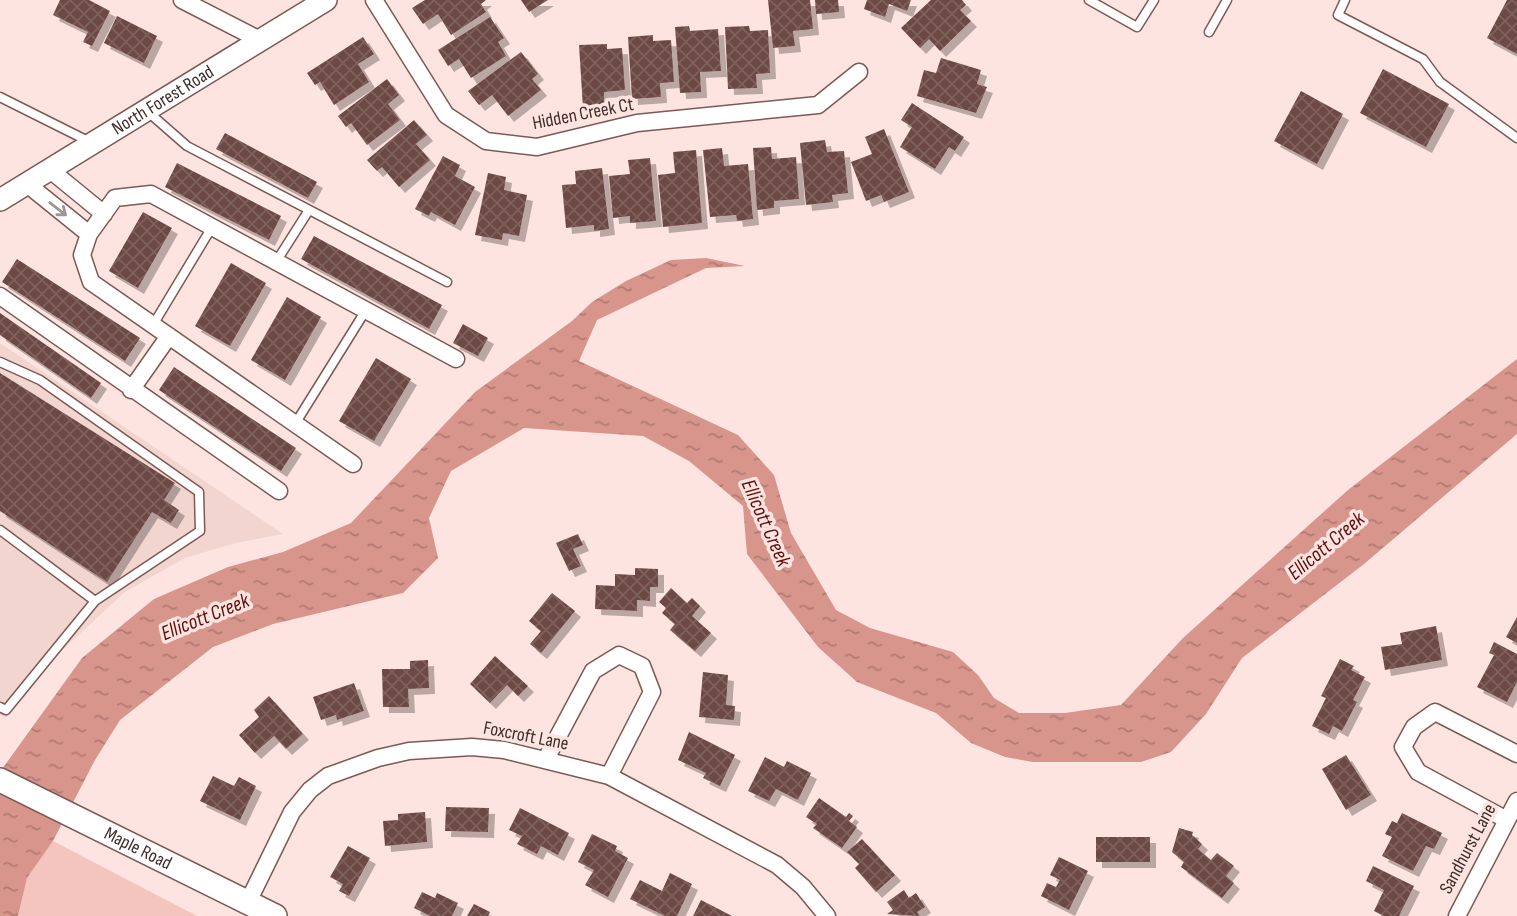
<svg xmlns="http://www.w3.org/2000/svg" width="1517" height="916" font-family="'Sofia Sans Condensed',sans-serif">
  <defs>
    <pattern id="water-ripples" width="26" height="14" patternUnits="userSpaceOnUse" patternTransform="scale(1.75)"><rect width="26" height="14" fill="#d8958c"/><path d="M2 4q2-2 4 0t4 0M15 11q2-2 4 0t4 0" fill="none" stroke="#b17a73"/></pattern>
    <pattern id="building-cross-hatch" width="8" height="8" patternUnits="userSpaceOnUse" patternTransform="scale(1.75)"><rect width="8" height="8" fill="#6c4944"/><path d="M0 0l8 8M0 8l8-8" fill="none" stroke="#7e615d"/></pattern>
    <filter id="shadow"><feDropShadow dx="6" dy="6" stdDeviation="0" flood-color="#0004"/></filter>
  </defs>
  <rect width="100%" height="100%" fill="#fee4e0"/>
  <!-- built -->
  <path fill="#f3d5d0" d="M0,343L283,534L236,543L185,558L125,592L57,655L5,718L0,715Z"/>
  <!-- green -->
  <path fill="#f3c5be" d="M53,841L197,916H18L27,878Z"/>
  <!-- water -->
  <path fill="url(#water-ripples)" d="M706,258L745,266L706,268L597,320L579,361L738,435L774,475L791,533L836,610L870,628L953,652L978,675L994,698L1019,713H1065L1121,705L1183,638L1348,490L1517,359V434L1364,564L1242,658L1206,714L1171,752L1141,762H1033L1005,757L971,743L936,713L857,682L818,647L747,554L743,506L689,461L643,436L524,428L451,471L429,518L438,558L403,593L273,624L213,647L120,720L95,760L53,841L27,878L18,916H0V772L82,658L154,599L228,567L283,552L351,523L475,392L572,321L592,302L626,281L671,260Z"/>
  <!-- building -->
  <path fill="url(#building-cross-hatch)" filter="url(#shadow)" d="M60,0H89L110,11L92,46L83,42L88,32L53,15Z
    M425,0H486L481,4L486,12L451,35L438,14L423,24L412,8Z
    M521,0H548L529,12Z
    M768,0H810L813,29L793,31L795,46L773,48Z
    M815,0H838L839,12L816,14Z
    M867,0H911L907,11L889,4L885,17L864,9Z
    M931,0H962L966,5L960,10L971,21L940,51L929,39L920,48L901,28Z
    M1507,0H1517V54L1487,38Z
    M117,16L157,36L144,63L104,43Z
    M490,17L504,38L498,42L506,56L471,78L459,59L448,66L438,50Z
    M689,26L690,31L718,29L721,71L700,72L701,92L680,93L675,27Z
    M749,26L750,31L768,30L770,73L756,74L757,88L728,89L725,27Z
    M653,35V41L671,40L674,82L660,83L661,97L632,99L628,37Z
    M363,37L374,54L358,64L369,82L334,105L320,82L315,85L307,73Z
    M607,44V49L622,48L625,90L604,92V107L583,108L579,45Z
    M521,52L538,74L532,79L541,90L508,116L492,95L479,105L468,91Z
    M941,58L981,70L977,84L987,87L976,113L917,96L924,70L936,73Z
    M1383,69L1449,104L1426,147L1360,113Z
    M387,79L399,95L388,104L400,120L367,145L351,123L346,127L338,116Z
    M1301,91L1343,114L1317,164L1274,141Z
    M912,103L964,137L955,151L949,147L935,169L900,147L912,127L901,120Z
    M414,120L427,135L416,144L430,160L399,187L382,167L377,171L367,160Z
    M884,129L909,192L884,202L881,195L866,201L851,162L872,154L865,137Z
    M225,133L317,182L308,198L216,149Z
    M825,140L827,152L844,151L848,193L832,195L833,202L806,205L800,143Z
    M771,147L772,159L796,157L799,199L774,201V208L757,210L753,148Z
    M722,148L724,166L748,164L753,219L737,221L736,215L710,217L703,150Z
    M696,150L702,223L663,227L658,175L675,173L673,152Z
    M443,156L460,165L455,176L475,187L455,225L431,212L429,216L415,209Z
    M650,158L656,221L630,223V216L613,218L609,176L630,174L628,160Z
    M177,163L281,216L269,240L165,187Z
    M602,168L609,229L594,231V225L566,228L562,185L576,184L575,171Z
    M488,173L506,177L504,190L527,195L519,236L503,233L502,240L475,235Z
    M143,212L172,228L138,288L109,271Z
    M314,236L442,305L429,329L301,259Z
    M17,259L140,338L125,361L2,282Z
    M231,263L266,283L230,346L195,326Z
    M287,297L321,317L285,380L251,360Z
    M0,313L101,383L91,398L0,335Z
    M463,324L488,338L478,356L453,343Z
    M376,358L411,379L374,441L339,421Z
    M174,367L296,448L281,471L159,390Z
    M0,373L175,483L164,500L179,510L171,523L152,512L107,582L0,511Z
    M578,534L583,545L573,549L581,566L569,571L556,543Z
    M635,568L658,569V587H650V601L637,600V611L595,609L596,585L615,586V574L635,575Z
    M671,588L687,603L692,598L700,606L692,616L711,633L695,651L670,630L675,624L662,613L666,608L659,602Z
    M552,593L575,611L541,653L530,644L541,631L529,621Z
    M1517,617V643L1506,637Z
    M1436,626L1442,660L1385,670L1381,647L1402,644L1400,633Z
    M1494,642L1517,654V682L1507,702L1477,687L1494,655L1489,653Z
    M495,656L528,686L518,696L507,685L490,703L470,684Z
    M1340,659L1354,666L1351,670L1365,677L1353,700L1357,702L1342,731L1333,726L1329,734L1312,726L1326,698L1321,696Z
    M428,660L429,688L408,689L409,707H383L382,669H410V661Z
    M703,672L728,675L726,705L735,706L734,720L699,717Z
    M354,683L364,711L337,720L336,715L321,720L313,697Z
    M269,696L303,734L286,749L274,736L255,753L239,735L259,717L254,710Z
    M689,732L735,755L720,786L703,778L706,773L678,760Z
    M1346,755L1371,795L1346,810L1322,769Z
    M765,757L784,767L787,761L811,773L798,800L776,789L769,801L748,791Z
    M213,776L234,786L239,777L256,786L240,820L200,801Z
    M819,798L846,817L849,813L853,816L849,821L857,827L842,848L813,828L817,824L806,817Z
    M446,807L489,808L488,832L445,831Z
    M520,808L569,833L558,855L541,846L537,854L517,844L522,836L509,830Z
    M425,812L427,842L385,846L383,821L398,820V814Z
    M1402,813L1442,833L1434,849L1426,846L1413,871L1382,856L1392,837L1385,834L1392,821L1397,823Z
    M1179,828L1193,832L1192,835L1202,844L1198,849L1211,860L1217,853L1234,866L1226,876L1234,883L1222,898L1181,867L1184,862L1172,852Z
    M592,834L617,846L615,851L628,858L608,897L585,885L594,870L578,862Z
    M1096,837H1150V862H1096Z
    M862,839L895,875L876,892L855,868L859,864L847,852Z
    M348,846L370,858L349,896L339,891L343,884L330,877Z
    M1059,857L1088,871L1069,910L1041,896L1047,883L1056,887L1060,880L1050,875Z
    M1373,866L1414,886L1399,916H1384L1374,911L1384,890L1366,881Z
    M670,873L692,884L677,916H665L630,899L640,880L662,891Z
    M904,890L909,898L916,893L925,907L917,912L920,916L887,914L893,910L887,902Z
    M422,892L435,898L437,893L458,903L452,916H430L414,908Z
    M701,900L732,916H693Z
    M474,904L490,912L488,916H467Z"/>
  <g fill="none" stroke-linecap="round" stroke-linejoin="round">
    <!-- service casing -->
    <g stroke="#7d5954" stroke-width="11">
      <path id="service" d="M1089,0L1137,27L1154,0
        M1345,0L1338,15L1423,59L1440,82L1517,138
        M1209,32L1227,0
        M0,97L88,141
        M147,111L187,146L447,282
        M276,262L309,210
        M153,325L212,227
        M0,362L40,380L199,492L200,531L95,601
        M295,424L366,310
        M0,530L95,601L6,710L0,707"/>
    </g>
    <!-- minor casing -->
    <g stroke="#7d5954" stroke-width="19">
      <path id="minor" d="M182,0L260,40
        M374,0L446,115L486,141L537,147L637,123L818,105L859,72
        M49,169L104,214
        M27,184L89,234
        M0,296L279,491
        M131,390L169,336
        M353,464L91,282L82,255L89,234L115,198L151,194L456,359
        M546,759L593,671L619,655L642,666L652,692L609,776
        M1507,820L1418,772L1403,747L1414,727L1435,712L1517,754
        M248,902L292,812L310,790L328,776L378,758L409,751L472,747L504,750L609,776L777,865L803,887L827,916
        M1457,916L1517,801"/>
    </g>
    <!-- tertiary casing -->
    <g stroke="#7d5954" stroke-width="24">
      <g id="tertiary">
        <path id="s1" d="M0,200L326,0"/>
      </g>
    </g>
    <!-- secondary casing -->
    <g stroke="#7d5954" stroke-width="26">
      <g id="secondary">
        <path id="s2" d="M0,780L275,916"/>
      </g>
    </g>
    <!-- service -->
    <use href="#service" stroke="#fff" stroke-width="8"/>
    <!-- minor -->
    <use href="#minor" stroke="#fff" stroke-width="16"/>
    <!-- tertiary -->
    <use href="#tertiary" stroke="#fff" stroke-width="21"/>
    <!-- secondary -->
    <use href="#secondary" stroke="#fff" stroke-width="23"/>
  </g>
  <!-- one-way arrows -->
  <defs><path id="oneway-shaft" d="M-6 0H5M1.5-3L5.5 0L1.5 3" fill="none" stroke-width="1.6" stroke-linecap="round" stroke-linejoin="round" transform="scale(1.75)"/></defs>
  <use stroke="#9e9695" href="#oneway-shaft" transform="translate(58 209) rotate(38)"/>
  <g text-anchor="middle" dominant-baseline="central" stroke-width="7" stroke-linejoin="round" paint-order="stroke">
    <!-- street labels -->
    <g font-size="19" fill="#3e2e2b" stroke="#fee4e0">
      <text stroke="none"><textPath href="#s1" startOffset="191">North Forest Road</textPath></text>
      <text transform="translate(583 114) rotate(-11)">Hidden Creek Ct</text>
      <text transform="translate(526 736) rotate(11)">Foxcroft Lane</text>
      <text stroke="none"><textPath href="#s2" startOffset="154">Maple Road</textPath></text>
      <text transform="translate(1468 849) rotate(-62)">Sandhurst Lane</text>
    </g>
    <!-- water labels -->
    <g font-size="21" font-style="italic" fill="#5d0d0b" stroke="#fee4e0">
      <text transform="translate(766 523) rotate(66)">Ellicott Creek</text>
      <text transform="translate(1326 546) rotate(-40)">Ellicott Creek</text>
      <text transform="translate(205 617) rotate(-22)">Ellicott Creek</text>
    </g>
  </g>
</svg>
